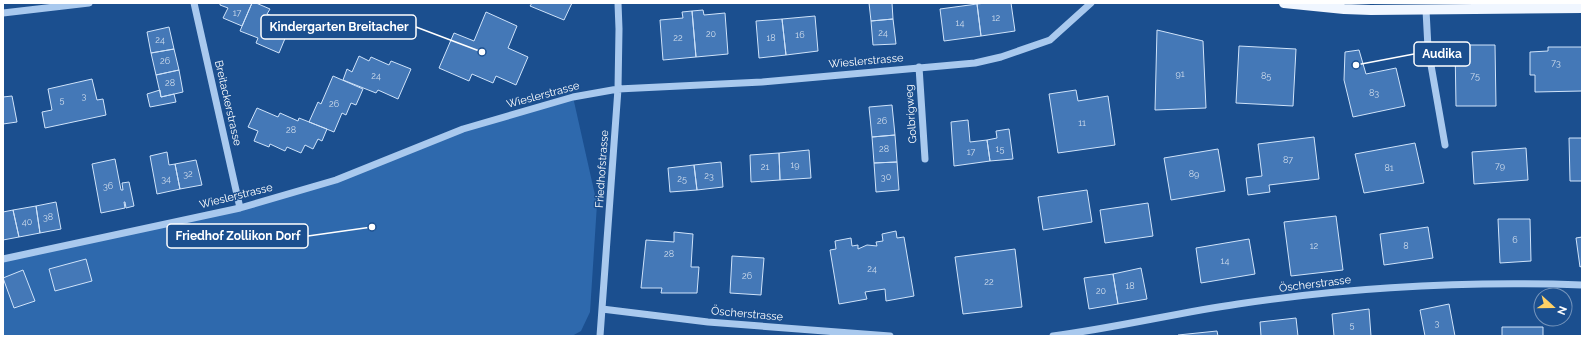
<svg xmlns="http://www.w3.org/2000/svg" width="1585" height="339" font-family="Raleway,sans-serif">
  <rect width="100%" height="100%" fill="#1b4f8f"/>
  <!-- green -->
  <path fill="#2e69ad" d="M573,97L597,204L590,312L581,331L572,336H3V259L240,208L336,180L463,129Z"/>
  <!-- building -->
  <path fill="#4478b7" stroke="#cfe3fa" d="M220,3H252L242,26L223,18L228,8L220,5Z
    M252,3H256L270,9L267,14L291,24L279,53L256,43L258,38L240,31Z
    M532,3H572L564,20L530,6Z
    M869,3H892L893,19L871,21Z
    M986,3H1011L1015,31L981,36L977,4Z
    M977,4L981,36L944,41L940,9Z
    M703,10L704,15L725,13L728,54L696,57L692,11Z
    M692,11L696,57L663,60L660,20L683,18L682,12Z
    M486,12L517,26L508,48L528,57L516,85L496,76L493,83L472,74L469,81L439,68L454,33L474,41Z
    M815,16L818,51L786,55L782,19Z
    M782,19L786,55L759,58L756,21Z
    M893,19L896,44L873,45L871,21Z
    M169,27L174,49L151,53L147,32Z
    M1157,30L1203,41L1206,108L1155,110Z
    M1455,45H1495L1496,106H1456Z
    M1239,46L1296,49L1293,106L1236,103Z
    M1548,47H1582V91L1535,92V75H1530V52L1548,51Z
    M174,49L179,70L156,75L151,53Z
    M1359,50L1366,74L1396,68L1405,106L1353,117L1344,80L1345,52Z
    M359,56L369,61L371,57L389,65L391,61L411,69L398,99L378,90L376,93L343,80L347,69L352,72Z
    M179,70L183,92L161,97L156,75Z
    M333,76L363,89L356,105L351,103L346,115L342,113L334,132L309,122L318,102L321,104Z
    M92,79L97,100L103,99L106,115L45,128L42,112L52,110L48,89Z
    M160,90L161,97L174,94L176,102L150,107L147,94Z
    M1076,90L1078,101L1108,96L1115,145L1058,153L1049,94Z
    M12,96L17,122L3,124V97Z
    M892,105L895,135L872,137L869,107Z
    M257,108L278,117L280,113L298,121L299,118L327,129L322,141L318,139L313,149L305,145L301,153L287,147L285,151L270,144L269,147L254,141L258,131L248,127Z
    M968,120L970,142L987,140L990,161L954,166L951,122Z
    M1009,129L1013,159L990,161L987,140L997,138L996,131Z
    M895,135L897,162L874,163L872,137Z
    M1314,137L1319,179L1269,185L1270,192L1248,195L1246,178L1262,176L1258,144Z
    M1569,138H1582V181H1570Z
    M1415,143L1424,183L1364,193L1355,154Z
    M1526,148L1528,180L1474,184L1472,152Z
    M1218,149L1225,191L1171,200L1164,158Z
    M809,150L811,178L780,180L779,153Z
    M167,152L169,165L175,164L180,189L157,194L150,156Z
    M779,153L780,180L751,182L750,155Z
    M115,159L121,190H123L122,183L129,182L134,206L126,208L125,202H124L125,208L101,213L92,164Z
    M196,160L202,185L180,189L175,164Z
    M721,162L723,187L697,190L694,165Z
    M897,162L899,190L876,192L874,163Z
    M694,165L697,190L670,192L668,168Z
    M1087,190L1092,222L1043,230L1038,197Z
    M56,202L61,229L40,233L36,206Z
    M1148,203L1153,236L1105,243L1100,210Z
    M36,206L40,233L19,237L13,210Z
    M13,210L19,237L3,240V212Z
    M1336,216L1343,270L1291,276L1284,222Z
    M1498,219H1530L1531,261L1500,263Z
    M1428,227L1433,258L1384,265L1380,234Z
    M896,231L897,238L904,237L914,296L886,301L885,289L865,292L867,299L839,304L830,250L836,249L835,241L851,238L852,246L858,245V249L867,245L877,246L876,242L883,241L882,234Z
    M674,232L693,234L691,267H699L697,293H661L662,288H641L646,240L674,242Z
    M1582,237V266L1580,267L1576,238Z
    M1249,239L1255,274L1201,283L1196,248Z
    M1015,249L1022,307L963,314L955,257Z
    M732,256L764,258L761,295L730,293Z
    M86,259L92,281L55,291L49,269Z
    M1141,268L1147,299L1118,304L1113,274Z
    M23,270L35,301L14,308L3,278Z
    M1113,274L1118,304L1089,309L1084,278Z
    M1449,304L1455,336H1425L1420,310Z
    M1369,309L1371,336H1334L1332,314Z
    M1296,318L1298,336H1261L1260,322Z
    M1502,327H1543V336H1502Z
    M1217,331L1218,336H1178V335Z"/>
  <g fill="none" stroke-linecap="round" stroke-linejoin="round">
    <!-- minor -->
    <path stroke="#a9c9ee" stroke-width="7" d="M194,3L240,208
      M1426,10L1428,48L1445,145
      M3,13L89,3
      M919,67L925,159
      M3,259L240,208L336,180L463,129L573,97L618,89L762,82L975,63L1001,57L1050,40L1091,3
      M602,309L708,322L890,336
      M600,336L618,89L619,29L618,3
      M1053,336C1115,328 1176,313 1238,304C1352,287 1467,281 1582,285"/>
    <!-- major -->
    <path stroke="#f0f6ff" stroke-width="10" d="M1284,3L1344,9L1371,10L1582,8"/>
  </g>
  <g text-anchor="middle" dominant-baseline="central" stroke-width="3" stroke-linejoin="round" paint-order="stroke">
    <!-- number labels -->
    <g font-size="9" fill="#d0dded">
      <text x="237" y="13">17</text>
      <text x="996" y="18">12</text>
      <text x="960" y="23">14</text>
      <text x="883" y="33">24</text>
      <text x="711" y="34">20</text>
      <text x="800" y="35">16</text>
      <text x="678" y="38">22</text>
      <text x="771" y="38">18</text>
      <text x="160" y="40">24</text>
      <text x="165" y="61">26</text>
      <text x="1556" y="63">73</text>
      <text x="1180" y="74">91</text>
      <text x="376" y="76">24</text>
      <text x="1266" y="76">85</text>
      <text x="1475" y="76">75</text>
      <text x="170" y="83">28</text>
      <text x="1374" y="93">83</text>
      <text x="84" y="96">3</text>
      <text x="62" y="100">5</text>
      <text x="334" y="104">26</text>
      <text x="882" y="121">26</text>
      <text x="1082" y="123">11</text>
      <text x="291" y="130">28</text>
      <text x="884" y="149">28</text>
      <text x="1000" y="149">15</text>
      <text x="971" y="152">17</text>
      <text x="1288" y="160">87</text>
      <text x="795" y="165">19</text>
      <text x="1500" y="166">79</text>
      <text x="765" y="167">21</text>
      <text x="1389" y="168">81</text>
      <text x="188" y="174">32</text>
      <text x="1194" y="174">89</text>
      <text x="709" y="176">23</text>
      <text x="886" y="177">30</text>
      <text x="166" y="179">34</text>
      <text x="682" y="179">25</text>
      <text x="108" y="186">36</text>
      <text x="48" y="217">38</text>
      <text x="27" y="222">40</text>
      <text x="1515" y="240">6</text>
      <text x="1314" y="246">12</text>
      <text x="1406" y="246">8</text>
      <text x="669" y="254">28</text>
      <text x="1225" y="261">14</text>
      <text x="872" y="269">24</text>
      <text x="747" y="276">26</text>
      <text x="989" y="282">22</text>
      <text x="1130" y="286">18</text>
      <text x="1101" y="291">20</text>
      <text x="1437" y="323">3</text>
      <text x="1352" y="325">5</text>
    </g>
    <!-- street labels -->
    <g font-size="11" fill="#fff" stroke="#1b4f8f">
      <text transform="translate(866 61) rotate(-5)">Wieslerstrasse</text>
      <text transform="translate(543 95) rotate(-15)">Wieslerstrasse</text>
      <text transform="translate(228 103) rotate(77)">Breitackerstrasse</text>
      <text transform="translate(911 114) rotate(-94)">Golbrigweg</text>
      <text transform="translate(602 169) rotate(-86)">Friedhofstrasse</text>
      <text transform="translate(236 196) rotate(-14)">Wieslerstrasse</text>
      <text transform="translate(1315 284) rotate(-7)">Öscherstrasse</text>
      <text transform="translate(747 314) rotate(5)">Öscherstrasse</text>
    </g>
  </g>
  <!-- callouts -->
  <path fill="none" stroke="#fff" stroke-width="1.5" d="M482 52L416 27M1356 65L1414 54M372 227L308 236"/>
  <g fill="#fff" stroke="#1b4f8f" stroke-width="1.5">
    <circle cx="482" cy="52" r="4"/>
    <circle cx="1356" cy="65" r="4"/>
    <circle cx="372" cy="227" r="4"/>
  </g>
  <g fill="#1b4f8f" stroke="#fff" stroke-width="1.5">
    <rect x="261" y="15" width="155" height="24" rx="4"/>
    <rect x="1414" y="42" width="56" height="24" rx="4"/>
    <rect x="167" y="224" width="141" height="24" rx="4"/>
  </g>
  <g font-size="12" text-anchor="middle" font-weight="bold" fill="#fff">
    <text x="339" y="31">Kindergarten Breitacher</text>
    <text x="1442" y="58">Audika</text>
    <text x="238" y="240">Friedhof Zollikon Dorf</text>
  </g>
  <!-- border -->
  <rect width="1585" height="339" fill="none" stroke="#ffffff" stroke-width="8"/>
  <!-- north arrow -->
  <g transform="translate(1553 307) rotate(111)"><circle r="19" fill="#1b4f8f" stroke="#7695bc"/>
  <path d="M0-3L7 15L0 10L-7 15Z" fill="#ffd166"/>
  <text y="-6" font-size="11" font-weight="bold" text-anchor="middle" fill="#ffffff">N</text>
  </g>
</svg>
